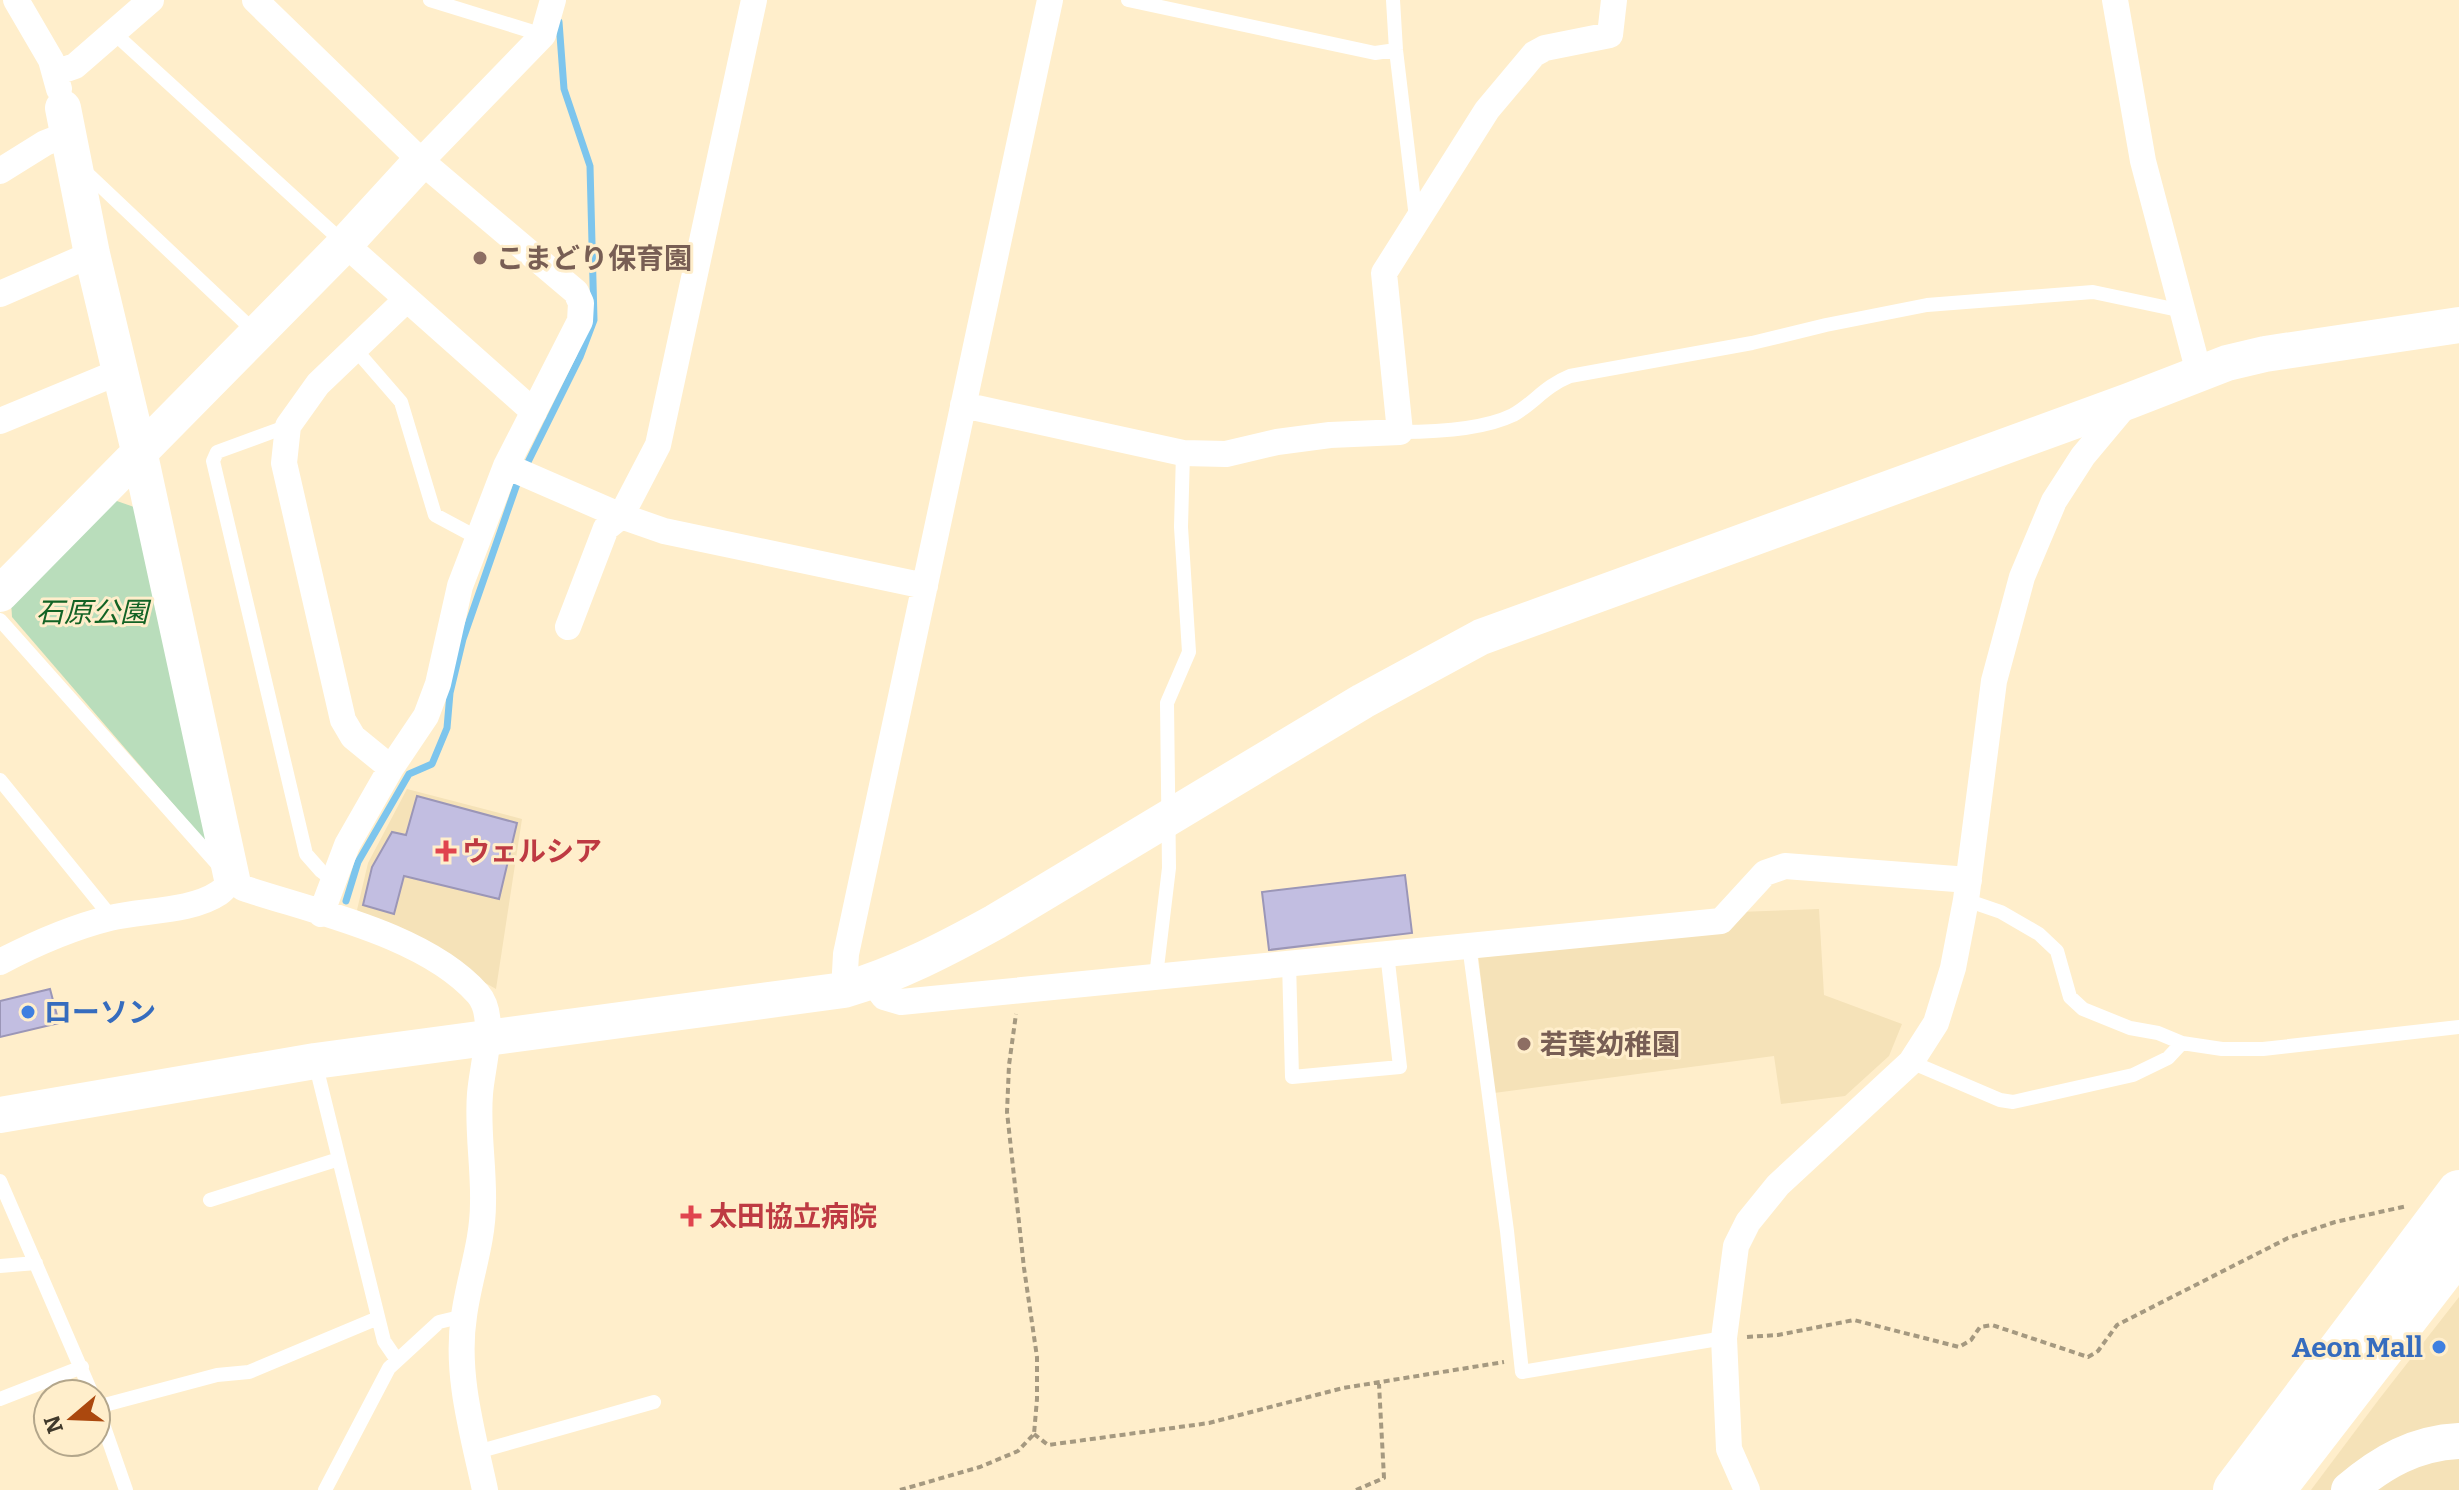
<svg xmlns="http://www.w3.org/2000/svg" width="2459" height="1490" font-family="Bitter,'Noto Sans JP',serif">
  <rect width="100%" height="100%" fill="#ffeecb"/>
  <!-- built -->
  <path fill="#f5e2b8" d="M407,789L522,819L496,989L357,910L368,863Z
    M1819,909L1824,995L1902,1024L1889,1056L1845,1096L1781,1104L1774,1056L1494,1093L1478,953L1738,912Z
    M2459,1297V1490H2311L2380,1398Z"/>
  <!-- green -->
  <path fill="#b9ddbb" d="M114,500L134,507L211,848L12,617L11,602Z"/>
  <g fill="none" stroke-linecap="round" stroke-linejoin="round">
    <!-- stream -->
    <path stroke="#7dc5ed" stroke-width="7" d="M527,464L580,357L594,320L590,166L564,89L559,22
      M346,901L358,862L409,774L432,764L447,728L450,693L463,639L518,481"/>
  </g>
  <!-- building -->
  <path fill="#c2bee1" stroke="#9b96b7" stroke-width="2" d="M417,796L517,823L499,899L404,876L394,914L363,905L372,867L392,832L406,835Z
    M1405,875L1412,933L1269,950L1262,892Z
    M50,989L59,1023L0,1037V1001Z"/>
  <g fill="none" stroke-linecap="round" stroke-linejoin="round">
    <!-- path -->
    <path stroke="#a59980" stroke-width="4" stroke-dasharray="6 4" stroke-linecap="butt" d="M1747,1337L1778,1335L1854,1320L1959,1347L1971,1340L1980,1327L1992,1325L2088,1357L2098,1351L2117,1325L2288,1238L2335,1222L2407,1206
      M1034,1434L1048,1445L1209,1423L1343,1388L1504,1362
      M900,1490L980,1467L1018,1451L1034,1434L1037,1399V1357L1024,1268L1007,1112L1009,1065L1016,1014
      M1356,1490L1384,1478L1379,1384"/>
    <!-- lane -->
    <path stroke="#fff" stroke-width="14" d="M430,0L543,35
      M1128,0L1375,53L1396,50
      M1393,0L1396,50L1416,218
      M115,34L345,244
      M82,175L90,176L255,332
      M355,349L401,402L435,515L478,538
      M288,426L217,452L213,461L306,854L321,871L334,881
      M1400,432C1434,432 1482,430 1513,415C1533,404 1545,386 1570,376L1752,343L1826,325L1927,305L2093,292L2183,311
      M0,620L221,868
      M0,780L112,918
      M1966,900L2001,912L2039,934L2057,951L2070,997L2083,1009L2130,1028L2158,1033L2182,1043L2222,1049H2263L2459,1027
      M1469,945L1507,1231L1522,1372L1724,1338
      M1289,962L1292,1077L1400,1067L1387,953
      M1156,976L1169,868L1167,703L1189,652L1181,527L1183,453
      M315,1062L384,1341L397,1360
      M1911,1062L2000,1100L2013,1102L2133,1075L2168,1058L2182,1043
      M0,1181L92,1394
      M210,1200L339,1159
      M0,1266L36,1263
      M0,1399L82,1367
      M96,1404L126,1490
      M97,1407L217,1375L249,1372L378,1318
      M477,1452L654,1402
      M325,1490L389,1368L439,1322L464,1316"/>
    <!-- street -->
    <path stroke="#fff" stroke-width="26" d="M16,0L51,60L59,89
      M255,0L421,161L576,292L581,303L580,321L506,466L460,586L438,684L426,716L391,768L347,845L321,914
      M2115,0L2143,161L2199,373
      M55,73L75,66L151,0
      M421,161L543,35L553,0
      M0,171L45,143L68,134
      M345,244L534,412
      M0,294L92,254
      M963,405L1183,453L1226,454L1277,442L1330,435L1400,432L1384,273L1487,110L1534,54L1545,48L1610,35L1614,0
      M0,421L121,371
      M506,466L621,516L664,531L925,586
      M568,627L606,528L621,516L658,445L754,0
      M391,768L353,737L343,720L284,463L288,426L318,384L407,299
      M0,962C36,943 70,928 110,918C142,910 191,912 219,893C224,890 228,884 232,879L243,888C315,912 426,935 478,994C498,1017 482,1065 480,1094C477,1130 484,1167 483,1203C483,1243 469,1278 464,1316C455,1374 473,1434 485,1490
      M872,981L884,997L901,1002L1721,921L1765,873L1785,866L1969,880
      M844,990L846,954L1050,0
      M1747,1490L1729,1449L1724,1338L1736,1246L1748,1222L1778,1185L1911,1062L1936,1023L1953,968L1966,900L1994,681L2022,577L2054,501L2083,456L2129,401"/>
    <!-- secondary -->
    <path stroke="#fff" stroke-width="36" d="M63,108L92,254L140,455L232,879
      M0,594L345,244L421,161
      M0,1115L315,1061L844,990C898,974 946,949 995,922L1363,701L1481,637L2129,401L2227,363L2265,354L2459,325
      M2349,1490C2382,1462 2415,1443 2459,1441"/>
    <!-- highway -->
    <path stroke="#fff" stroke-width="44" d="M2235,1490L2459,1192
      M2273,1490L2459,1249"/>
  </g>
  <!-- markers -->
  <g fill="#8d6e63" stroke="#ffeecb" stroke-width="3">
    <circle cx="480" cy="258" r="8"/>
    <circle cx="1524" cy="1044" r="8"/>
  </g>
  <g fill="#e0444e" stroke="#ffeecb" stroke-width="3">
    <path d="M442 839h8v8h8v8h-8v8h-8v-8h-8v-8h8z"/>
    <path d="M687 1204h8v8h8v8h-8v8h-8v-8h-8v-8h8z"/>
  </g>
  <g fill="#3f7fe0" stroke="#ffeecb" stroke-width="3">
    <circle cx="28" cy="1012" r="8"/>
    <circle cx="2439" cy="1347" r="8"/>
  </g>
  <g text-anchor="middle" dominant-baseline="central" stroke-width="6" stroke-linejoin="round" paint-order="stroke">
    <!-- education labels -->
    <g font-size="28" font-weight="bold" fill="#785e54" stroke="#ffeecb" text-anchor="start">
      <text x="496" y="258">こまどり保育園</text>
      <text x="1540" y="1044">若葉幼稚園</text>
    </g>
    <!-- park labels -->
    <g font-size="28" font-style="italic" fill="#136325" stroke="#ffeecb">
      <text x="92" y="612">石原公園</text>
    </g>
    <!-- health labels -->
    <g font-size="28" font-weight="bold" fill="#be3a42" stroke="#ffeecb" text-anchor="start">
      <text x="462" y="851">ウェルシア</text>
      <text x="709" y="1216">太田協立病院</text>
    </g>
    <!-- shop labels -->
    <g font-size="28" font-weight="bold" fill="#366cbe" stroke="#ffeecb" text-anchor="start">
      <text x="44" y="1012">ローソン</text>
      <text x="2423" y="1347" text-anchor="end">Aeon Mall</text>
    </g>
  </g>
  <!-- north arrow -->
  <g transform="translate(72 1418) rotate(251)"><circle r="38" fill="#ffeecb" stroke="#b3a68b" stroke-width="2"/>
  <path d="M0-6L14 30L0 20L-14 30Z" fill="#ab480e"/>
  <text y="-12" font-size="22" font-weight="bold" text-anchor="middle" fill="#40392b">N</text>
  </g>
</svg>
